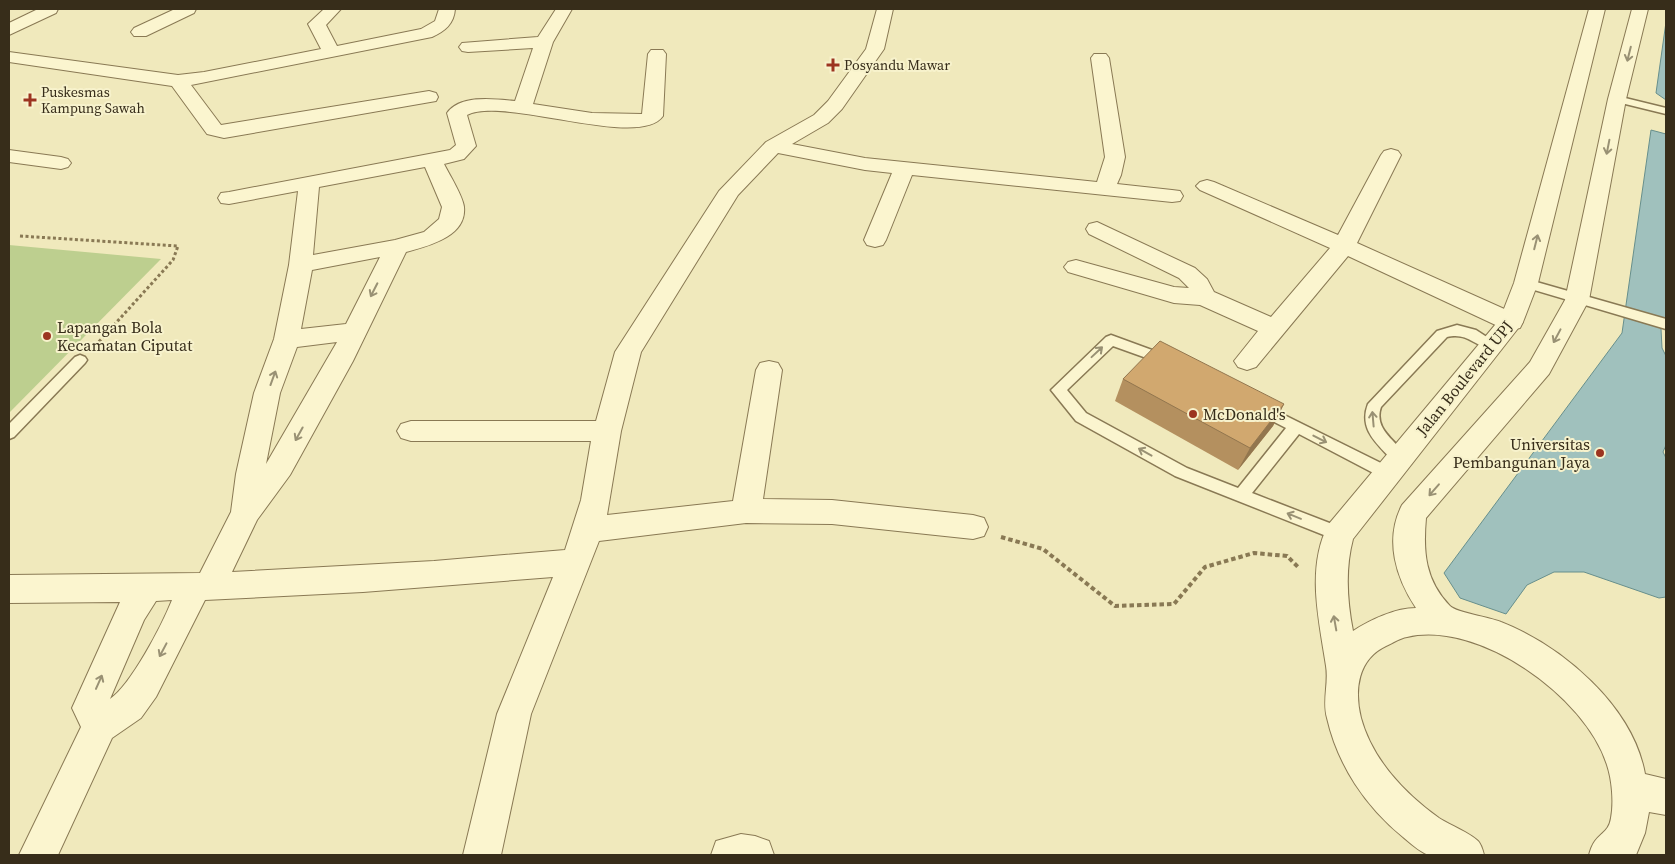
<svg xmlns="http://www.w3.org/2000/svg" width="1675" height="864" font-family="'Source Serif 4',serif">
  <rect width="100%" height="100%" fill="#f0e9bc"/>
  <!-- green -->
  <path fill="#bdcf8f" d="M9,245L161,259L9,413Z"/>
  <!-- water -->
  <path fill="#a0c1bd" stroke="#678f8c" d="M1666,22V100L1656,93Z
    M1651,130L1666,134V323L1661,329L1662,348L1666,356V445L1663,452L1666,458V597L1659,598L1584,572H1554L1527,585L1506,614L1460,598L1444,573L1622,333Z"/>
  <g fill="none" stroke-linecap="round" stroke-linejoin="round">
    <!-- service casing -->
    <g stroke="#897954" stroke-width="3">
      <path id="service" d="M1617,96L1666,108V114L1613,101V97Z
        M1526,279L1666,319V329L1521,286L1520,283L1521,280Z
        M1457,325L1476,330L1499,345L1492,350C1474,345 1466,332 1447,337L1381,407C1373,430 1397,440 1407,458L1404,462H1394C1378,444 1358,430 1368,404L1437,331Z
        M1111,335L1171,357L1173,360L1166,365L1113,346L1067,390L1086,413L1187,468L1238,488L1286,428L1255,412L1253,408L1255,404L1260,403L1393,469L1395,473L1393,477L1387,479L1381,477L1299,434L1252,493L1345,529L1347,534L1345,539L1339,541L1175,476L1076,421L1051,390L1106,337Z
        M80,355L85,357L87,360L85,363L14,437L9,439V424L75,357Z"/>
    </g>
    <!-- minor casing -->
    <g stroke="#897954" stroke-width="2">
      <path id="minor" d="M38,9H58L56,13L9,35V23Z
        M175,9H196L194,13L146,36H134L131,32L134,28Z
        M324,9H341L326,25L337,46L421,29L435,21L439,9H455C454,24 445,31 432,37L191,85L221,125L429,91L436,93L438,97L436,101L224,138L207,134L172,86L9,62V52L178,75L204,72L321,49L308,24Z
        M556,9H572L553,42L533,104L592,113L642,114L648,54L651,50H663L666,54L663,116C639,150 505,96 467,115L476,146L464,159L444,164C449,174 463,196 464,207C467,237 427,246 406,252L353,361L290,475L257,520L232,572L434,561L565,550L581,500L591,441H411L401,438L397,431L401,424L411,421H596L615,352L719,191L766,142L814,115L828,101L866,49L877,9H893L884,49L842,109L828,123L792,144L865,158L1097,182L1105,157L1091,58L1094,54H1106L1109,58L1125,157L1121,175L1117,184L1172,190L1180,191L1183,196L1180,201L1172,202L912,175L886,240L883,245L875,247L867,245L864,240L892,173L865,170L778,153L738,195L641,352L621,431L607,515L733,501L756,370L760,363L769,361L778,363L782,370L763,499L832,500L973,515L984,518L988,527L984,536L973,539L832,524L746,523L599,541L531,714L501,855H463L497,714L553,577L363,592L205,600L156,697L141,718L112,738L58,855H19L81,727L72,708L120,602L9,603V575L200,573L231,512L236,474L254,393L274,339L289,265L298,191L229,204L221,203L218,198L221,193L229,192L450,150L456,145L447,113C460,94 495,99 515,101L533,48L468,52L462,51L459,47L462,43L538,37ZM425,167L442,207L439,219L424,232L395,240L313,255L319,187ZM380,257L346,324L301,329L312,270ZM337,342L266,464L280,393L297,347ZM172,600C162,625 131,685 110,699L144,620L156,601Z
        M1391,149L1398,151L1401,155L1357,243L1520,316L1523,322L1520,328L1511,330L1502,328L1348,256L1256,367L1247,370L1238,367L1234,361L1258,331L1200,305L1174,303L1068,272L1064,267L1068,262L1076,260L1174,287L1189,288L1179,278L1089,234L1086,229L1089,224L1097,222L1195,268L1207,279L1214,292L1271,317L1330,248L1200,190L1196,186L1200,182L1207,180L1214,182L1338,235L1381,155L1384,151Z
        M9,150L61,157L68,159L71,163L68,167L61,169L9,162Z
        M741,834L755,836L769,841L774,855H711L716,841Z"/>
    </g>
    <!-- tertiary casing -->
    <g stroke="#897954" stroke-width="2">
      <path id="tertiary" d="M1589,9H1605L1538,283L1523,322L1353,539C1345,569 1347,600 1353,631C1370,620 1395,608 1416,608C1396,578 1384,540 1402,505L1530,362L1565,300L1608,99L1632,9H1648L1626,99L1589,300L1549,374L1426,518C1423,552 1425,580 1450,606C1457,613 1490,617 1501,622C1562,646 1633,706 1645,774L1666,779V815L1649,812L1645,833L1636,855H1589C1590,851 1592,845 1595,841C1602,832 1609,831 1611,818C1614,802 1612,780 1607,765C1586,697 1479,620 1407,637C1400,638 1393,643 1386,646C1358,659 1354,690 1361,718C1372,759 1405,794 1439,818C1450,825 1470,833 1478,841C1481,844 1483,851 1484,855C1474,856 1436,858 1428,855C1419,851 1410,843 1403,837C1366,807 1338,766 1327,718C1322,701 1329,683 1326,666C1319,620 1306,569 1328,525L1500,319L1514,283Z"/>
    </g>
    <!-- path-far1 -->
    <path stroke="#897954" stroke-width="3" stroke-dasharray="3 2.5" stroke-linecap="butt" d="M20,236L178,246L173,260L95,346"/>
    <!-- path -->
    <path stroke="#897954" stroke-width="4" stroke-dasharray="4.5 3" stroke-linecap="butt" d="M1001,537L1043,549L1115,606L1174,604L1205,567L1254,553L1287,556L1299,568"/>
    <!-- service -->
    <use href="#service" fill="#fbf5cf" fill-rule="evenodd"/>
    <!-- minor -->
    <use href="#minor" fill="#fbf5cf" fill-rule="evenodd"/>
    <!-- tertiary -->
    <use href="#tertiary" fill="#fbf5cf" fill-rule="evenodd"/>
  </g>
  <!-- wall -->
  <path fill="#b4905f" d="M1123,379L1284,404L1273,426L1238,470L1115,401Z"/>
  <!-- shaded-wall -->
  <path fill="#92764e" d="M1284,404L1273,426L1238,470L1250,448Z"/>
  <!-- building -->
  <path fill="#d1a86f" stroke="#92764e" d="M1160,341L1284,404L1250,448L1123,379Z"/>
  <!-- one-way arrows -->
  <defs><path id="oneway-shaft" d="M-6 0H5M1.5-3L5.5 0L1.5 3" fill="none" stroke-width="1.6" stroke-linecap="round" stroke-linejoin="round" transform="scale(1.25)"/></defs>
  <g stroke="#999174">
    <use href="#oneway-shaft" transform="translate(1629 54) rotate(104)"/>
    <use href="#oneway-shaft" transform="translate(1608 147) rotate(101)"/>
    <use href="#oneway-shaft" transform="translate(1536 242) rotate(-76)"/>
    <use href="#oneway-shaft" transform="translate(374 290) rotate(117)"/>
    <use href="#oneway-shaft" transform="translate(1557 336) rotate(118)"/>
    <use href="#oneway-shaft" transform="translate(1097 352) rotate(-43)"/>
    <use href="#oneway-shaft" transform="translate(273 378) rotate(-70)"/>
    <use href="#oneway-shaft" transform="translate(1373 419) rotate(-95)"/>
    <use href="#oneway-shaft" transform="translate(299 434) rotate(119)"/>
    <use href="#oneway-shaft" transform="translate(1320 439) rotate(27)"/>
    <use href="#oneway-shaft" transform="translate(1145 452) rotate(-151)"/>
    <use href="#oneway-shaft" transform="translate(1434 490) rotate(131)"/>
    <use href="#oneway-shaft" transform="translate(1294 516) rotate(-158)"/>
    <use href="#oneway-shaft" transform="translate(1335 623) rotate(-100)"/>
    <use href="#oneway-shaft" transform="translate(163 650) rotate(118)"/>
    <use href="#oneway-shaft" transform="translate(99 682) rotate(-66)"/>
  </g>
  <!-- markers -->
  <g fill="#9c3420" stroke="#f7f2cc" stroke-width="2">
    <path d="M830.5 57.5h5v5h5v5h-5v5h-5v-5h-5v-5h5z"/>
    <path d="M27.5 92.5h5v5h5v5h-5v5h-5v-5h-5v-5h5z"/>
    <circle cx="47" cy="336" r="5"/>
    <circle cx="1193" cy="414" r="5"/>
    <circle cx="1600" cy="453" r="5"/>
  </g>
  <g text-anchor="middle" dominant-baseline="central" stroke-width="4" stroke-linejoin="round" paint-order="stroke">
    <!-- far-poi labels -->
    <g font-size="14" fill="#372d1a" stroke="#f7f2cc" text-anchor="start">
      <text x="844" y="65">Posyandu Mawar</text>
      <text x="41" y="92">Puskesmas<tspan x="41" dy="16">Kampung Sawah</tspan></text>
    </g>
    <!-- poi labels -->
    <g font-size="16" fill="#372d1a" stroke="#f7f2cc" text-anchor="start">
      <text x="57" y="327">Lapangan Bola<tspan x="57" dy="18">Kecamatan Ciputat</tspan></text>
      <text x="1203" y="414">McDonald's</text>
      <text x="1590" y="444" text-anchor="end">Universitas<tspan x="1590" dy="18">Pembangunan Jaya</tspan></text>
    </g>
    <!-- street labels -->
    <g font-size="16" fill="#372d1a" stroke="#f7f2cc">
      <text transform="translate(1464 378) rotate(-51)">Jalan Boulevard UPJ</text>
    </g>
  </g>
  <!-- border -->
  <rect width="1675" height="864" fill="none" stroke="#372d1a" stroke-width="20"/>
</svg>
